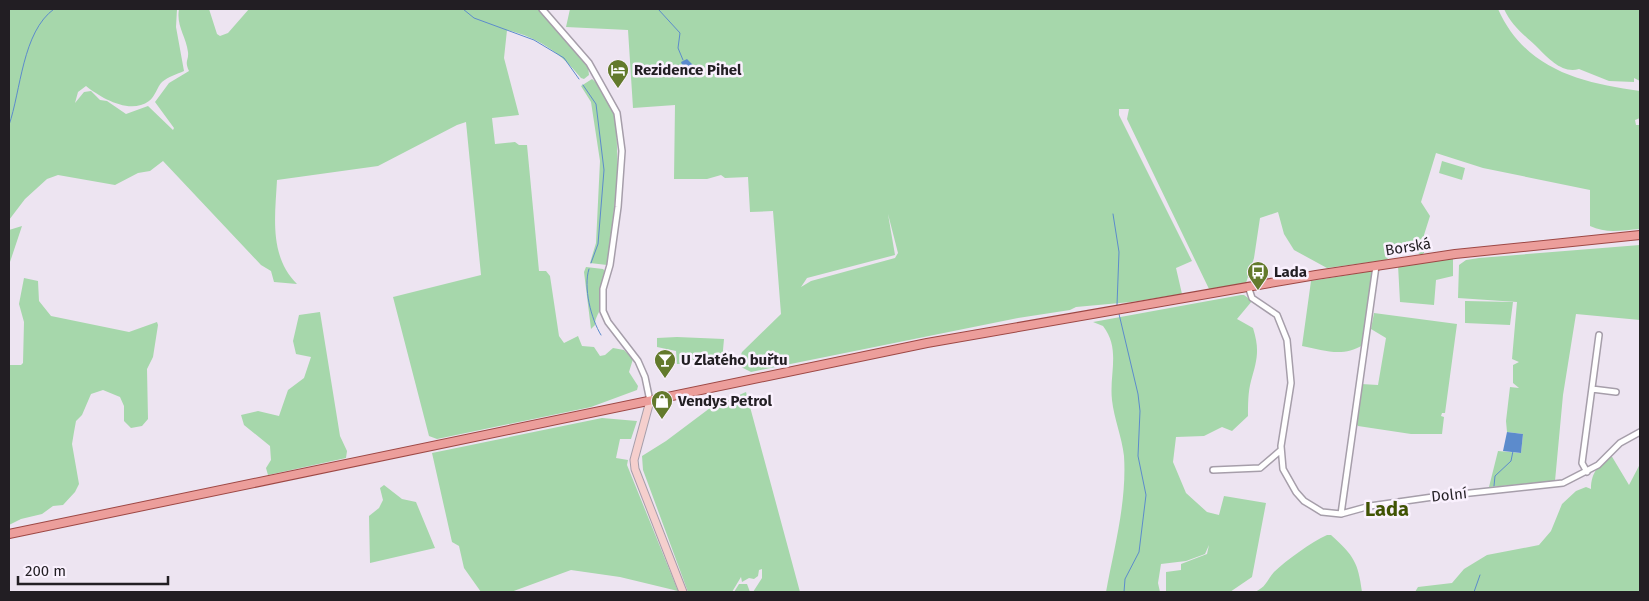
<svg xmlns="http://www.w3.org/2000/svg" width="1649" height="601" font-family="'Fira Sans',sans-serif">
  <rect width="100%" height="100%" fill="#ede4f1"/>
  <!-- green -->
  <path fill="#a6d7ab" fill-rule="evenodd" d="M9,9H177L176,27L184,71C177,74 168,77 162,82C157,87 155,97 149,101C130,115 101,98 86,86L78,92L75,103L84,92L91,91L100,100L107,101L126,114L148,106L173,130L174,128L155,102L169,83L189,71C184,60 189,61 188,52C186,36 176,26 179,9H209L217,34L220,36L228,33L249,9H540L588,66L589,75L584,79L581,78C562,54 538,37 507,30L504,58L519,115L492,118L495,144L515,142L519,145H527L539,271H546L550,276L559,336L564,343L578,336L582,346L594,347L600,356L605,355L613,348L624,350L633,359L629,372L638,386L637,390L591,407L437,439L429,436L393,297L481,275L466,122L457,125L378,166L277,180C275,217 269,256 297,284L274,282L271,271L261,265L163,161L150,171L138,173L115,185L58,175L47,179L25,199L9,220Z
    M570,9H1498C1525,69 1580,83 1640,91V118L1635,120L1636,125H1640V229C1623,230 1606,234 1590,226V190L1483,168L1436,153L1421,202L1430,216L1424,235V253L1421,255C1407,243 1397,249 1386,260L1327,268L1294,250L1284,234L1278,212L1260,218L1254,258L1246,283L1210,291L1127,119L1129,109H1119V115L1192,261L1176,268L1182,294L1131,302L1076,307L1070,310L1018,318L751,372L741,367L739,360L742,352L781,314L773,211L750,212L748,177L725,178L721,175L707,179H674L675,105L633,108L628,30L566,27ZM888,214L898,253L895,258L811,281L801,287L807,278L895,255Z
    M1504,9H1640V81L1634,78V82L1609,81L1579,69C1563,74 1549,59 1539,49C1526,36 1512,27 1504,9Z
    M592,79L599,85L616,118L618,177L607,265L590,263L596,243L600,161L591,102L581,86Z
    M1442,161L1465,168L1462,180L1439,173Z
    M22,226L9,265V230Z
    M1640,245V320L1576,314L1563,395L1555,481L1489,487L1498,451L1521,453L1523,434L1507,432L1506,421L1510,387L1519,388L1513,383V365L1519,362L1512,359L1517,302L1458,298L1459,265L1466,260L1479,258Z
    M1453,257V276L1436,280L1434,305L1400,302L1398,265Z
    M586,267L603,269L606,272C603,284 601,294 601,306C600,313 595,316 595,325L591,329L584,272Z
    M1372,271L1363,345C1342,358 1324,350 1302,346L1311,281Z
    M24,278L38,281L39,301L51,316L129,332L157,322L158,325L153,357L147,369L148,419L142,426L131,428L124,421V406L120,397L103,390L91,394L82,415L76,421L74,432L72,444L79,484L75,492L63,505L53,506L42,514L21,519L9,525V365H21L23,363L24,322L19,304Z
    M1241,295H1244L1252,301L1237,319L1253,328C1260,350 1257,360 1251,381C1248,392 1248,405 1248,416L1232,431L1222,427L1204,436L1176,437L1173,462L1186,493L1207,512L1219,515L1224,496L1266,503L1252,577L1230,592H1166V572L1181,570V564L1207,554L1209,545L1205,554L1186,561L1161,564L1158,583L1160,592H1106C1114,548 1127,502 1124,456C1122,437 1114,419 1112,400C1109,374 1121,349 1103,326L1093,322Z
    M1465,301L1513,302L1510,325L1465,323Z
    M320,312L340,436L347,451L346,458L268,475L266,468L271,460L270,446L244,425L241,415L258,411L279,416L288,390L304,378L311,357L296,354L293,341L299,315Z
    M1374,313L1457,324L1445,413H1442L1441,416L1444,417L1442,434H1411L1358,426L1356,423L1361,384L1378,385L1386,338L1371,329Z
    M677,337L724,339L722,361L716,367L711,365L712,362L703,359L689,360V364H677L676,351L657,347V338Z
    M746,392L800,592H753L762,578V569L759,570L758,576L754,579L749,578L742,582L741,577L732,592H688L643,470L642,456L666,441L710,408Z
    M602,418L637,421L631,439H620L616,458L628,460L627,465L678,591L620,577L571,570L511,592H481L464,568L459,546L452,542L432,453Z
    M1611,455L1629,485L1640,464V592H1415L1418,587L1452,583L1464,569L1487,555L1539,545L1551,531L1562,504L1576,491L1586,487L1591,489C1591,472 1599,465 1611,455Z
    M384,485L402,499L416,502L435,548L370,563L369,516L379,508L383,500L380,488Z
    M1327,535H1331C1354,556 1358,562 1362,592H1255C1267,586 1266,581 1274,572C1288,559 1310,543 1327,535Z
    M739,584H747L750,592H734Z"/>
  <!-- water -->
  <path fill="#5c8bcc" d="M687,59L693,65V73C686,72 683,68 681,62Z
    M1507,432L1523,434L1521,453L1503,451Z"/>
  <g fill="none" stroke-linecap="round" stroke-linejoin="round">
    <!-- stream -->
    <path stroke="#5c8bcc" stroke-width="1" d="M463,9L474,18L534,40L564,58L579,79
      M658,9L680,33L678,48L683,60
      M583,85L596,104L604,170L598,244L591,263
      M9,125C21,91 22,32 54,9
      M1113,214L1119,252L1117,305
      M589,269C583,287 591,319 601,335
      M1119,314L1138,394L1140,411L1138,456L1146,495L1139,552L1125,579L1124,592
      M1494,486L1495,476L1511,461L1513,451
      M1474,592L1480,575"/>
    <!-- street casing -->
    <g stroke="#a69eaa" stroke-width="8">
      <path id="street" d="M542,9L589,63L617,113L622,151L618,207L610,265L603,289V311L608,322L638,361L645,377L650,401
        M1248,286L1252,298L1277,315L1287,340L1291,383L1281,446L1283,469L1296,492L1304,501L1322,512L1341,514L1370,506L1433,497L1563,483L1598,465L1620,443L1640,432
        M1592,389L1616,392
        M1213,470L1260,468L1281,450
        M1587,472L1582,463L1599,335
        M1341,514L1376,266"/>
    </g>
    <!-- secondary casing -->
    <g stroke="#a69eaa" stroke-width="9">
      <path id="secondary" d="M650,401L634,460L635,469L683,592"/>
    </g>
    <!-- primary casing -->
    <g stroke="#9d4845" stroke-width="10">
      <path id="primary" d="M9,534L927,343L1316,275L1455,254L1640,235"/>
    </g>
    <!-- street -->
    <use href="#street" stroke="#fff" stroke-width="5"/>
    <!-- secondary -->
    <use href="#secondary" stroke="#f5cfcd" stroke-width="7"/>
    <!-- primary -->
    <use href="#primary" stroke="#ec9e9b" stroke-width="8"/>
  </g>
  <!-- icons -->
  <defs>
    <g id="hotel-pin" transform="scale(1.125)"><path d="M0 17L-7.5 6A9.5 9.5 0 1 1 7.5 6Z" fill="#637a2c" stroke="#faf1fe"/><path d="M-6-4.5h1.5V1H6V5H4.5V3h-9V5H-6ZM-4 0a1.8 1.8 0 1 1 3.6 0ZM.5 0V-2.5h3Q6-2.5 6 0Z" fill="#fff"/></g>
    <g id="bus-pin" transform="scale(1.125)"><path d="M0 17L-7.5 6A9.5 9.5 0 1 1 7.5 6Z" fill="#637a2c" stroke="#faf1fe"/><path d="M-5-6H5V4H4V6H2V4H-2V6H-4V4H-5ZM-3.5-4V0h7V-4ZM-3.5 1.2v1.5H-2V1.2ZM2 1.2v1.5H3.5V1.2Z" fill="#fff"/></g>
    <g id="bar-pin" transform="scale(1.125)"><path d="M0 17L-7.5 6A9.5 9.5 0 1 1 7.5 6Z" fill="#637a2c" stroke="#faf1fe"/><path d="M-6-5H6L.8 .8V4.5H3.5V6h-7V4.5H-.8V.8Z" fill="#fff"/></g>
    <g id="shop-pin" transform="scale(1.125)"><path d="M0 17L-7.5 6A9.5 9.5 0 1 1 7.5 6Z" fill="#637a2c" stroke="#faf1fe"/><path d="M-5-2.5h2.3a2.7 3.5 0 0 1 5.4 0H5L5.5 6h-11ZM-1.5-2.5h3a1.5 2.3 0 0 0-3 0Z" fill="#fff"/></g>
  </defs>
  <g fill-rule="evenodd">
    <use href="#hotel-pin" x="618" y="70"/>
    <use href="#bus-pin" x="1258" y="272"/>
    <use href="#bar-pin" x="665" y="360"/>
    <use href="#shop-pin" x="662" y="401"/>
  </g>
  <g text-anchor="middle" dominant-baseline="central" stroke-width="5" stroke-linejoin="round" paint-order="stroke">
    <!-- poi labels -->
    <g font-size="15" font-weight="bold" fill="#221e23" stroke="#faf1fe" text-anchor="start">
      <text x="634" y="70">Rezidence Pihel</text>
      <text x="1274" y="272">Lada</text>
      <text x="681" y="360">U Zlatého buřtu</text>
      <text x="678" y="401">Vendys Petrol</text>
    </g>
    <!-- street labels -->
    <g font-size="15" fill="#221e23" stroke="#faf1fe">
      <text transform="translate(1408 247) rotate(-9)">Borská</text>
      <text transform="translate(1449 495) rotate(-6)">Dolní</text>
    </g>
    <!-- district labels -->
    <g font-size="20" font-weight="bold" fill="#405303" stroke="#faf1fe">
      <text x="1387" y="509">Lada</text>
    </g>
  </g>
  <!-- border -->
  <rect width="1649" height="601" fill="none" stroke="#221e23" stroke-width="20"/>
  <!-- scale -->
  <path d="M18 576v8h150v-8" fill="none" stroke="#221e23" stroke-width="2.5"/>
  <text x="25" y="576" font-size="15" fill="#221e23" stroke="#faf1fe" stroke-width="4" paint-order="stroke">200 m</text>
</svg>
